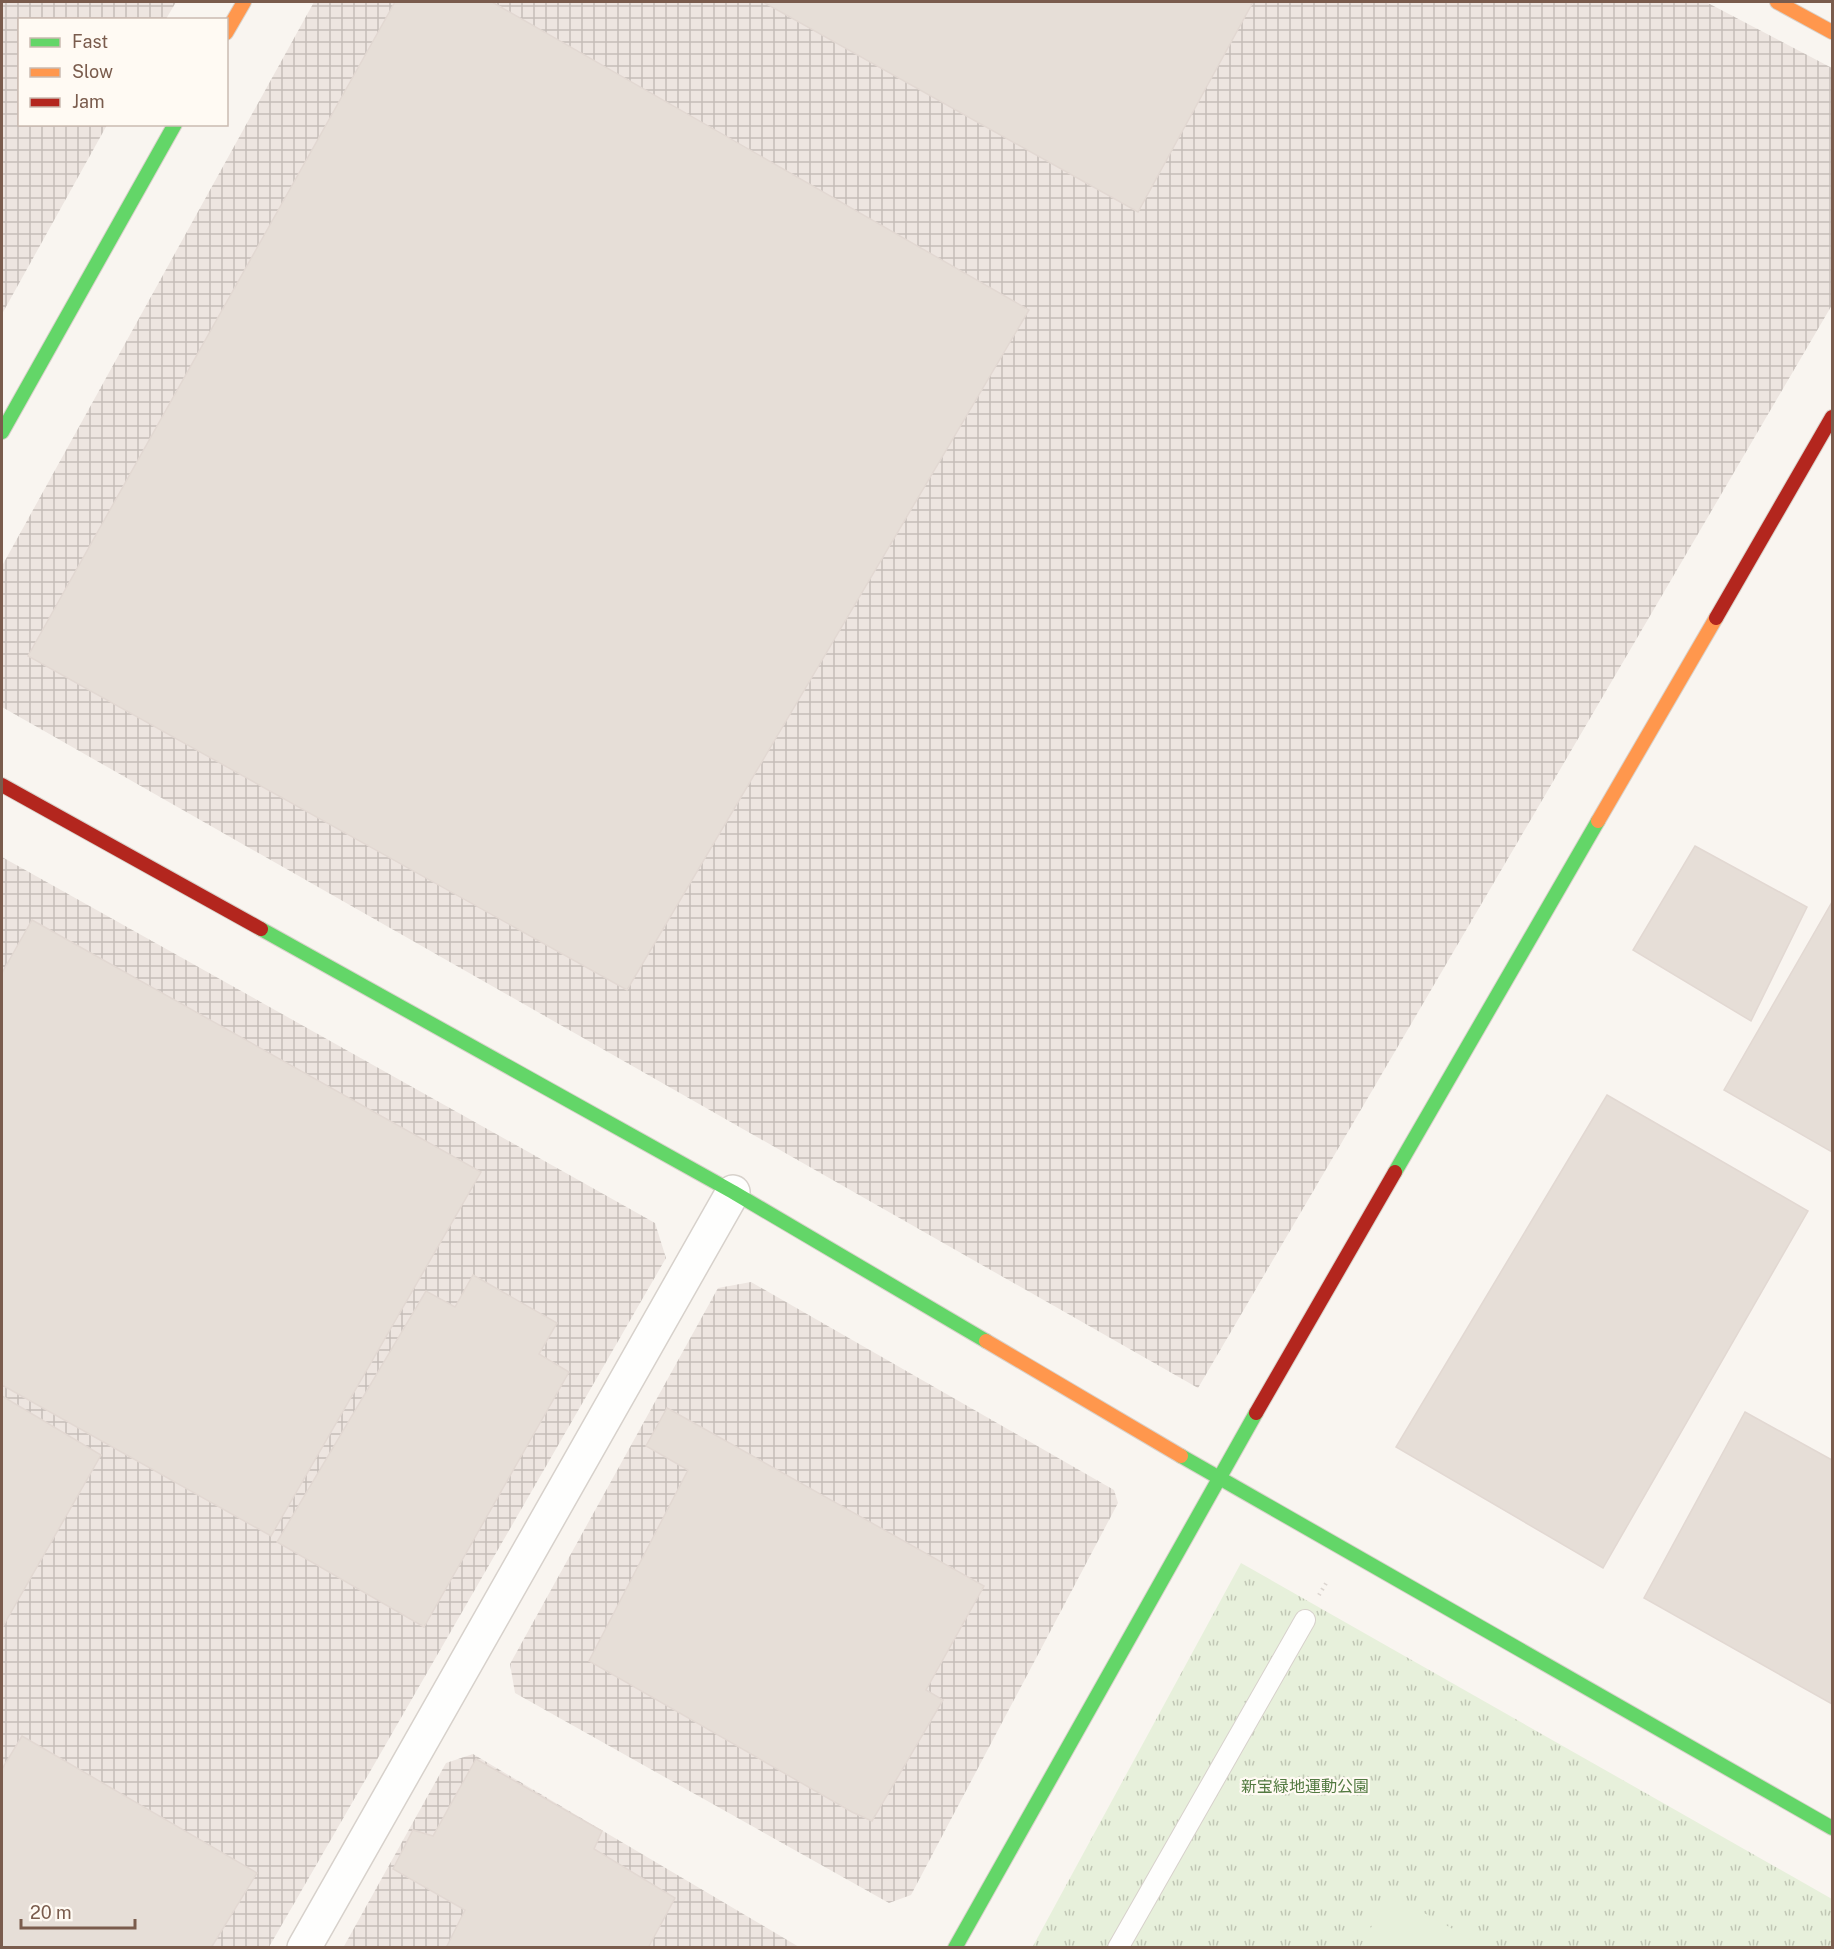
<svg xmlns="http://www.w3.org/2000/svg" width="1834" height="1949" font-family="'Public Sans','Noto Sans JP',sans-serif">
  <defs>
    <pattern id="industrial-grid" width="8" height="8" patternUnits="userSpaceOnUse" patternTransform="scale(1.5)"><rect width="8" height="8" fill="#ede5e0"/><path d="M0 4h8M4 0v8" fill="none" stroke="#c5bdb8"/></pattern>
    <pattern id="grass-tufts" width="24" height="20" patternUnits="userSpaceOnUse" patternTransform="scale(1.5)"><rect width="24" height="20" fill="#e7f0db"/><path d="M3 7l-1-3M5 7V3M7 7l1-3M15 17l-1-3M17 17v-4M19 17l1-3" fill="none" stroke="#c0c6b4"/></pattern>
  </defs>
  <rect width="100%" height="100%" fill="#f9f5f0"/>
  <!-- industrial -->
  <path fill="url(#industrial-grid)" d="M2,2H176L166,19L20,20V124L107,125L2,314Z
    M314,2H1706L1832,68V305L1198,1388L2,707V566Z
    M2,857L655,1223L666,1258L269,1947H2Z
    M751,1282L1114,1490L1118,1503L911,1895L889,1903L515,1693L510,1664L718,1288Z
    M473,1754L799,1947L343,1948L446,1763Z"/>
  <!-- grass -->
  <path fill="url(#grass-tufts)" d="M1241,1563L1832,1899V1947L1032,1948Z"/>
  <!-- pitch -->
  <path fill="#e7f0db" d="M1390,1894L1485,1947H1360Z"/>
  <!-- building -->
  <path fill="#e6ded7" stroke="#e2d8d2" stroke-width="1.5" d="M395,2H492L1029,310L627,990L28,656Z
    M763,2H1253L1138,212Z
    M1695,846L1807,907L1751,1021L1633,950Z
    M1832,902V1152L1724,1090Z
    M32,920L481,1172L271,1536L2,1385V973Z
    M1607,1095L1808,1211L1603,1568L1396,1447Z
    M473,1275L557,1323L539,1354L569,1372L424,1627L277,1542L426,1291L455,1307Z
    M2,1396L101,1455L2,1628Z
    M667,1408L984,1586L926,1690L943,1700L872,1821L852,1812L589,1661L688,1470L646,1446Z
    M1745,1412L1832,1460V1704L1644,1598Z
    M22,1736L257,1873L211,1948H2V1769Z
    M476,1759L602,1831L594,1849L675,1898L648,1948H446L465,1910L393,1869L413,1830L433,1836Z"/>
  <g fill="none" stroke-linecap="round" stroke-linejoin="round">
    <!-- lane casing -->
    <g stroke="#d7d1cb" stroke-width="22">
      <path id="lane" d="M1118,1948L1305,1620"/>
    </g>
    <!-- street casing -->
    <g stroke="#d7d1cb" stroke-width="36">
      <path id="street" d="M304,1948L733,1192"/>
    </g>
    <!-- fast casing -->
    <g stroke="#d9d2cb" stroke-width="16">
      <path id="fast" d="M2,432L175,124
        M261,929L733,1192L986,1341
        M1395,1172L1598,821
        M1181,1456L1832,1828
        M955,1948L1256,1413"/>
    </g>
    <!-- slow casing -->
    <g stroke="#d9d2cb" stroke-width="16">
      <path id="slow" d="M1777,2L1832,32
        M226,33L244,2
        M1598,821L1716,618
        M986,1341L1181,1456"/>
    </g>
    <!-- jam casing -->
    <g stroke="#d9d2cb" stroke-width="16">
      <path id="jam" d="M1716,618L1832,417
        M2,785L261,929
        M1256,1413L1395,1172"/>
    </g>
    <!-- path -->
    <path stroke="#dcd5d0" stroke-width="4" stroke-dasharray="1.5 4.5" stroke-linecap="butt" d="M1319,1595L1328,1580"/>
    <!-- lane -->
    <use href="#lane" stroke="#fefefd" stroke-width="20"/>
    <!-- street -->
    <use href="#street" stroke="#fefefd" stroke-width="33"/>
    <!-- fast -->
    <use href="#fast" stroke="#63d668" stroke-width="14"/>
    <!-- slow -->
    <use href="#slow" stroke="#ff974d" stroke-width="14"/>
    <!-- jam -->
    <use href="#jam" stroke="#b3261e" stroke-width="14"/>
  </g>
  <g text-anchor="middle" dominant-baseline="central" stroke-width="4.5" stroke-linejoin="round" paint-order="stroke">
    <!-- park labels -->
    <g font-size="16" fill="#537a41" stroke="#fffaf3">
      <text x="1305" y="1786">新宝緑地運動公園</text>
    </g>
  </g>
  <!-- border -->
  <rect width="1834" height="1949" fill="none" stroke="#7a5c4d" stroke-width="6"/>
  <!-- legend -->
  <rect x="18" y="18" width="210" height="108" fill="#fffaf3" stroke="#cabbb1" stroke-width="1.5"/>
  <rect x="30" y="38" width="30" height="9" fill="#63d668" stroke="#cabbb1" stroke-width="1.5"/>
  <text x="72" y="48" font-size="18" fill="#7a5c4d">Fast</text>
  <rect x="30" y="68" width="30" height="9" fill="#ff974d" stroke="#cabbb1" stroke-width="1.5"/>
  <text x="72" y="78" font-size="18" fill="#7a5c4d">Slow</text>
  <rect x="30" y="98" width="30" height="9" fill="#b3261e" stroke="#cabbb1" stroke-width="1.5"/>
  <text x="72" y="108" font-size="18" fill="#7a5c4d">Jam</text>
  <!-- scale -->
  <path d="M21 1919v9h114v-9" fill="none" stroke="#7a5c4d" stroke-width="3"/>
  <text x="30" y="1919" font-size="18" fill="#7a5c4d" stroke="#fffaf3" stroke-width="4.5" paint-order="stroke">20 m</text>
</svg>
